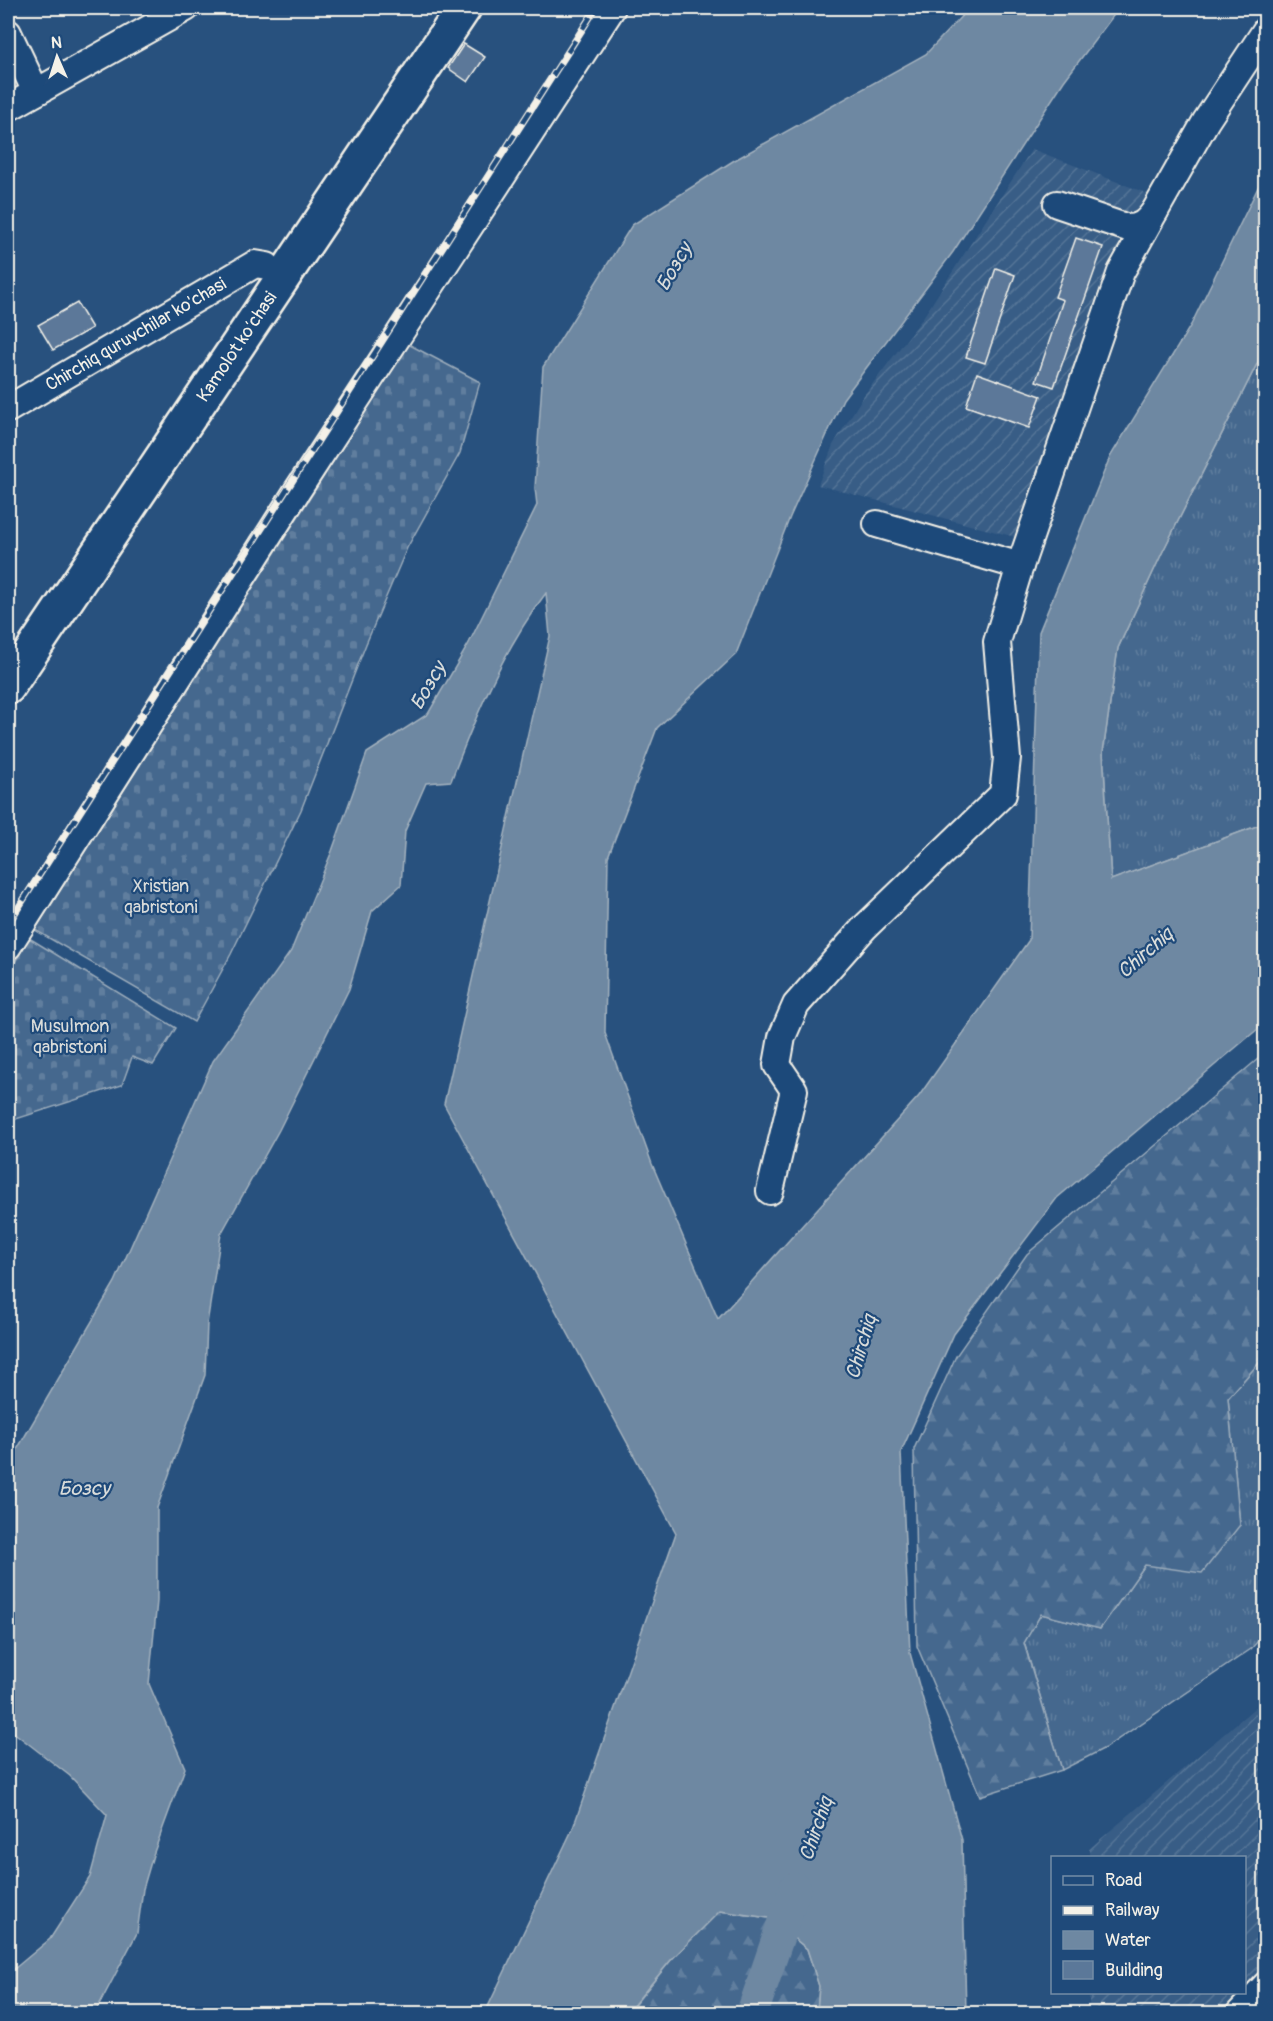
<svg xmlns="http://www.w3.org/2000/svg" width="1273" height="2021" font-family="Pangolin,sans-serif">
  <defs>
    <pattern id="industrial-furrows" width="10" height="10" patternUnits="userSpaceOnUse" patternTransform="scale(1.5)"><rect width="10" height="10" fill="#375d86"/><path d="M-1 1l2-2M0 10L10 0M9 11l2-2" fill="none" stroke="#557597"/></pattern>
    <pattern id="grass-tufts" width="24" height="20" patternUnits="userSpaceOnUse" patternTransform="scale(1.5)"><rect width="24" height="20" fill="#45688e"/><path d="M3 7l-1-3M5 7V3M7 7l1-3M15 17l-1-3M17 17v-4M19 17l1-3" fill="none" stroke="#607e9e"/></pattern>
    <pattern id="forest-firs" width="22" height="20" patternUnits="userSpaceOnUse" patternTransform="scale(1.5)"><rect width="22" height="20" fill="#45688e"/><path d="M5 1l3.5 6h-7zM16 11l3.5 6h-7z" fill="#607e9e"/></pattern>
    <pattern id="cemetery-stones" width="16" height="16" patternUnits="userSpaceOnUse" patternTransform="scale(1.5)"><rect width="16" height="16" fill="#45688e"/><path d="M2 7V4a2 2 0 0 1 4 0v3zM10 15v-3a2 2 0 0 1 4 0v3z" fill="#607e9e"/></pattern>
  </defs>
  <rect width="100%" height="100%" fill="#28517e"/>
  <filter id="ink" filterUnits="userSpaceOnUse"><feTurbulence type="fractalNoise" baseFrequency=".0167" numOctaves="2"/><feDisplacementMap in="SourceGraphic" scale="12" xChannelSelector="R" yChannelSelector="G"/><feConvolveMatrix kernelMatrix="1 2 1 2 8 2 1 2 1" color-interpolation-filters="sRGB"/></filter>
  <g filter="url(#ink)">
    <!-- industrial -->
    <path fill="url(#industrial-furrows)" d="M1032,149L1172,203L1108,340L1019,538L818,485L833,445L864,395L922,319Z
      M1265,1699V1969L1245,1992L1244,1858H1089V1849Z
      M1089,1993H1244L1224,2013L1089,2014Z"/>
    <!-- grass -->
    <path fill="url(#grass-tufts)" stroke="#9cacbb" stroke-width="1.5" d="M1265,348V823L1111,880L1103,752L1118,648L1162,553Z
      M1265,1356V1633L1251,1649L1105,1748L1062,1770L1024,1642L1041,1614L1100,1629L1145,1565L1240,1525L1228,1398Z"/>
    <!-- forest -->
    <path fill="url(#forest-firs)" stroke="#9cacbb" stroke-width="1.5" d="M1265,1053V1356L1228,1398L1240,1525L1202,1573L1145,1565L1100,1629L1041,1614L1024,1643L1062,1770L980,1796L917,1646L914,1449L956,1356L1027,1254Z
      M719,1911L769,1918L807,1949L819,1986L817,2013L627,2014L671,1960Z"/>
    <!-- cemetery -->
    <path fill="url(#cemetery-stones)" stroke="#9cacbb" stroke-width="1.5" d="M408,344L480,382L460,453L407,548L366,644L301,810L231,954L194,1022L35,930Z
      M29,938L176,1028L153,1065L132,1057L122,1085L13,1120L8,1116V974Z"/>
    <!-- water -->
    <path fill="#6e88a2" stroke="#a4b2be" stroke-width="1.5" d="M969,8H1119L1064,81L953,252L843,399L790,517L736,654L657,728L608,857L605,1033L652,1164L718,1319L919,1096L1029,940L1039,632L1110,457L1191,325L1265,173V348L1162,553L1118,648L1103,752L1111,880L1265,823V1023L1057,1198L954,1334L901,1452L910,1653L962,1840L966,2013H817L819,1986L807,1949L769,1918L720,1911L671,1960L627,2013H485L573,1828L676,1533L444,1104L550,636L546,593C504,648 475,717 451,781L426,783L405,831L401,885L372,911L349,989L279,1130L221,1234L207,1324L205,1375L157,1508V1601L149,1684L185,1768L153,1855L143,1889L137,1933L95,2013H8V1974L50,1939L90,1877L107,1815L70,1776L8,1728V1674L15,1605L8,1571V1465L115,1282L213,1061L291,951L332,851L367,753L428,714L468,645L537,505L535,488L543,367L632,225L733,161L926,54Z"/>
    <g fill="none" stroke-linecap="round" stroke-linejoin="round">
      <!-- river -->
      <path stroke="#6e88a2" stroke-width="32" d="M752,2014L795,1888"/>
    </g>
    <!-- building -->
    <path fill="#5b7899" stroke="#f4f1e8" stroke-width="1.5" d="M464,44L485,57L468,82L448,68Z
      M1076,238L1103,247L1054,387L1036,381L1063,300L1055,297Z
      M996,268L1015,275L985,363L966,357Z
      M77,303L92,328L53,350L38,325Z
      M977,373L1041,396L1029,428L966,406Z"/>
    <g fill="none" stroke-linecap="round" stroke-linejoin="round">
      <!-- minor casing -->
      <g stroke="#f4f1e8" stroke-width="30">
        <g id="minor">
          <path d="M8,33L36,92"/>
          <path d="M8,108L186,8"/>
          <path d="M1057,204L1128,228C1141,228 1147,222 1155,211L1206,121L1266,30"/>
          <path id="s1" d="M8,409L255,264L267,266"/>
          <path d="M877,524L1020,566"/>
          <path d="M8,946L297,491L612,8"/>
          <path d="M770,1191L794,1090L777,1065L782,1037L796,1005L864,928L1003,794L1007,758L997,642L1020,566L1121,272L1155,211"/>
          <path d="M1239,2014L1266,1985"/>
        </g>
      </g>
      <!-- major casing -->
      <g stroke="#f4f1e8" stroke-width="38">
        <g id="major">
          <path id="s2" d="M8,687L464,8"/>
        </g>
      </g>
      <!-- minor -->
      <use href="#minor" stroke="#1f4a7a" stroke-width="26"/>
      <!-- major -->
      <use href="#major" stroke="#1f4a7a" stroke-width="33"/>
      <!-- rail casing -->
      <g stroke="#f4f1e8" stroke-width="7">
        <path id="rail" d="M8,924L596,8"/>
      </g>
      <!-- rail -->
      <use href="#rail" stroke="#1f4a7a" stroke-width="4.5" stroke-dasharray="14" stroke-linecap="butt"/>
    </g>
  </g>
  <g text-anchor="middle" dominant-baseline="central" stroke-width="4.5" stroke-linejoin="round" paint-order="stroke">
    <!-- street labels -->
    <g font-size="18" fill="#f4f1e8" stroke="#1f4a7a">
      <text stroke="none"><textPath href="#s1" startOffset="148">Chirchiq quruvchilar ko'chasi</textPath></text>
      <text stroke="none"><textPath href="#s2" startOffset="410">Kamolot ko‘chasi</textPath></text>
    </g>
    <!-- park labels -->
    <g font-size="18" fill="#dadcda" stroke="#1f4a7a">
      <text x="161" y="886">Xristian<tspan x="161" dy="21">qabristoni</tspan></text>
      <text x="70" y="1026">Musulmon<tspan x="70" dy="21">qabristoni</tspan></text>
    </g>
    <!-- water labels -->
    <g font-size="20" font-style="italic" fill="#d9dcda" stroke="#1f4a7a">
      <text transform="translate(674 267) rotate(-60)">Бозсу</text>
      <text transform="translate(428 686) rotate(-60)">Бозсу</text>
      <text transform="translate(1145 953) rotate(-41)">Chirchiq</text>
      <text transform="translate(861 1347) rotate(-74)">Chirchiq</text>
      <text x="84" y="1488">Бозсу</text>
      <text transform="translate(816 1829) rotate(-71)">Chirchiq</text>
    </g>
  </g>
  <!-- margin -->
  <rect width="1273" height="2021" fill="none" stroke="#1f4a7a" stroke-width="30"/>
  <rect x="15" y="15" width="1243" height="1991" fill="none" stroke="#f4f1e8" stroke-width="2" filter="url(#ink)"/>
  <!-- legend -->
  <rect x="1051" y="1856" width="195" height="138" fill="#1f4a7a" stroke="#748da6" stroke-width="1.5"/>
  <rect x="1063" y="1876" width="30" height="9" fill="#1f4a7a" stroke="#748da6" stroke-width="1.5"/>
  <text x="1105" y="1886" font-size="18" fill="#f4f1e8">Road</text>
  <rect x="1063" y="1906" width="30" height="9" fill="#f4f1e8" stroke="#748da6" stroke-width="1.5"/>
  <text x="1105" y="1916" font-size="18" fill="#f4f1e8">Railway</text>
  <rect x="1063" y="1931" width="30" height="18" fill="#6e88a2" stroke="#748da6" stroke-width="1.5"/>
  <text x="1105" y="1946" font-size="18" fill="#f4f1e8">Water</text>
  <rect x="1063" y="1961" width="30" height="18" fill="#5b7899" stroke="#748da6" stroke-width="1.5"/>
  <text x="1105" y="1976" font-size="18" fill="#f4f1e8">Building</text>
  <!-- north arrow -->
  <g transform="translate(57 57) rotate(357)" stroke="#1f4a7a" stroke-width="4.5" paint-order="stroke">
  <path d="M0-4.5L10 22L0 15L-10 22Z" fill="#f4f1e8"/>
  <text y="-9" font-size="16" font-weight="bold" text-anchor="middle" fill="#f4f1e8">N</text>
  </g>
</svg>
